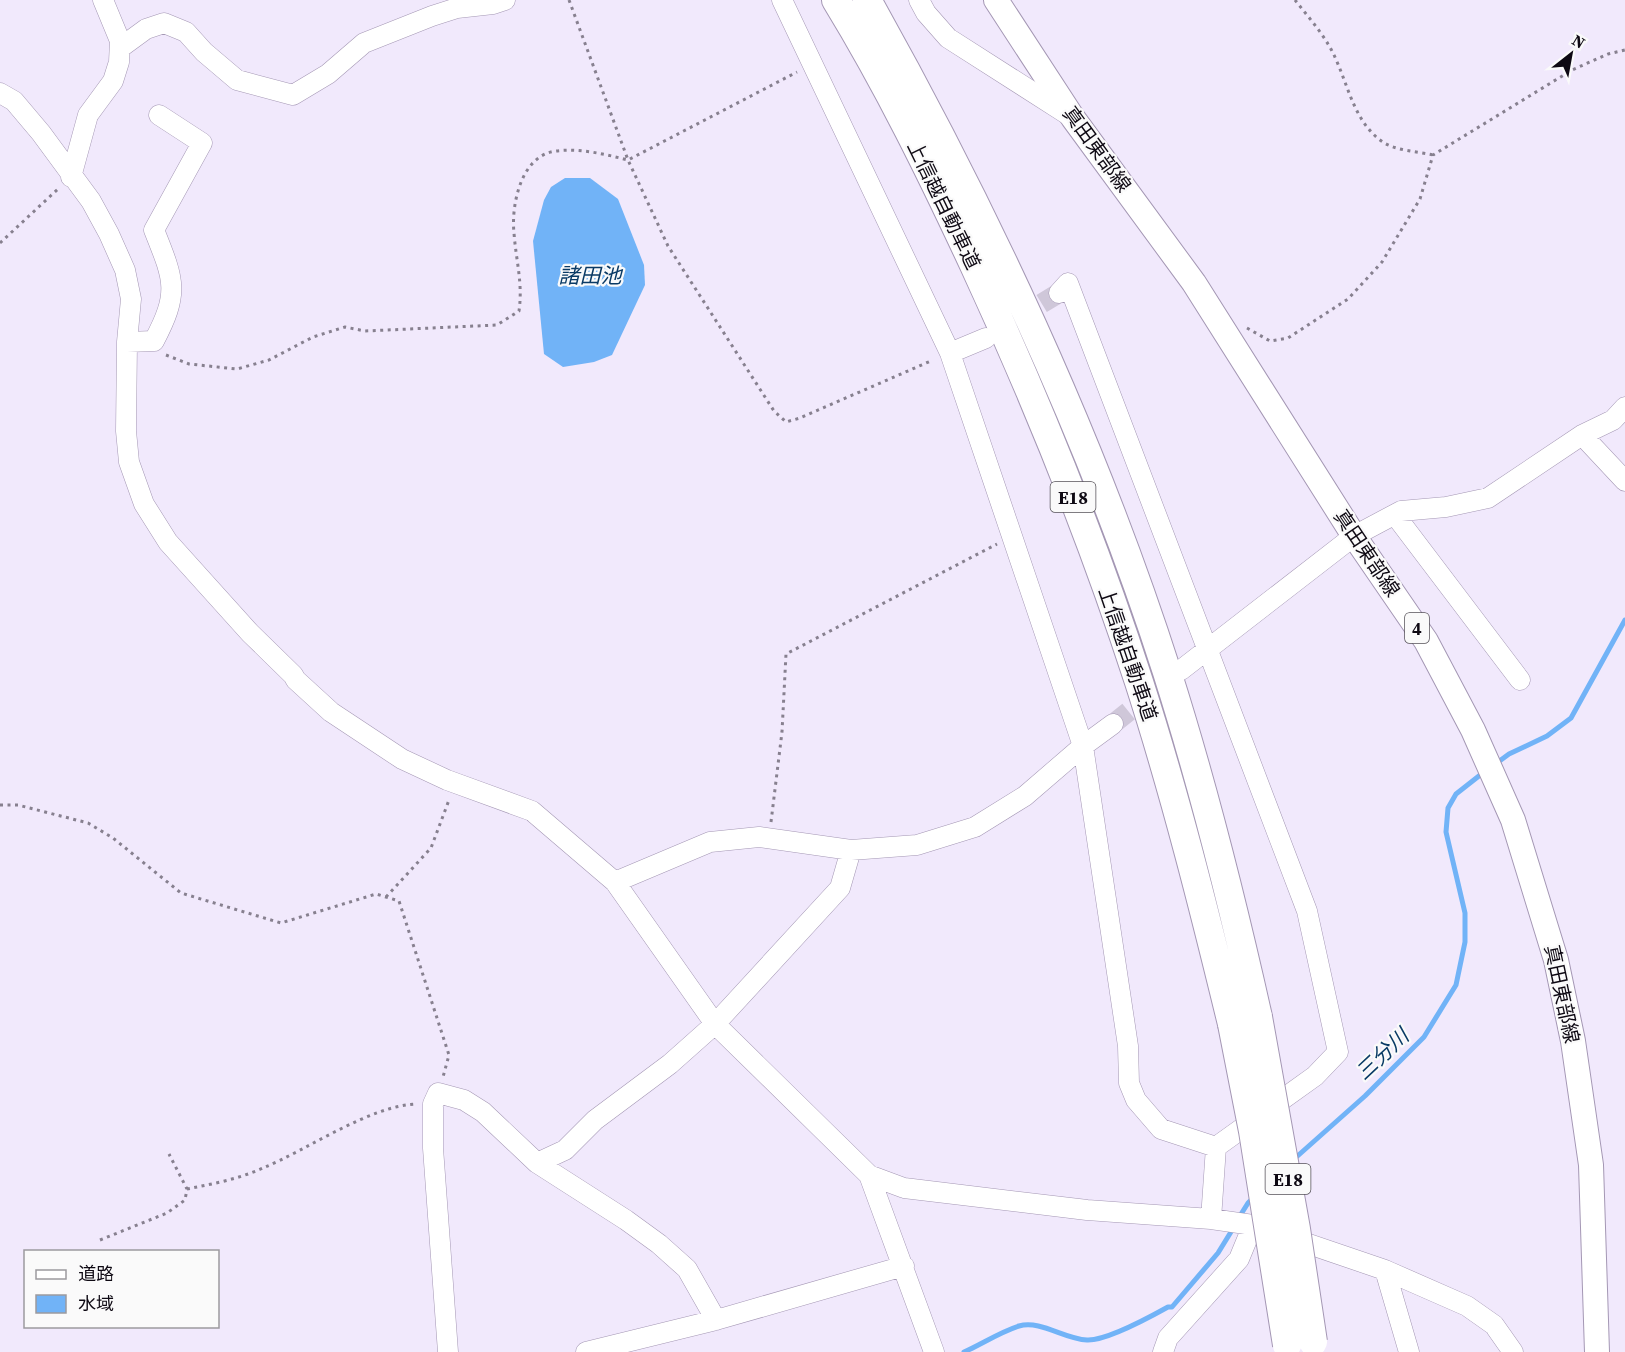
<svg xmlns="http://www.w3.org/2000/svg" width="1625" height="1352" font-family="'Source Serif 4','Noto Sans JP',serif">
  <rect width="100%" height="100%" fill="#f1e9fc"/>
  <!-- water -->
  <path fill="#71b3f7" d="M565,178H590L618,199L644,265L645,285L612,355L594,362L563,367L544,354L533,241L544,200L551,187Z"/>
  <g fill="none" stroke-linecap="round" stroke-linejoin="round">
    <!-- stream -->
    <path stroke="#71b3f7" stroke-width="5" d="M1494,765L1509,754L1547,736L1571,718L1625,620
      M1293,1160L1365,1096L1424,1037L1456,985L1465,942V913L1446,832L1448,808L1456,794L1484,772
      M1238,1219L1248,1203L1253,1198
      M964,1352C982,1344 1000,1332 1019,1326C1041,1320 1064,1339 1087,1340C1107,1341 1150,1317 1168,1307H1172L1218,1253L1234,1227"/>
    <!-- minor-tunnel -->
    <path stroke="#cfc7d9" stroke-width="20" stroke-dasharray="20 10" stroke-linecap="butt" d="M1016,319L1059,293
      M1113,724L1153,692"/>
    <!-- minor casing -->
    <g stroke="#a497b4" stroke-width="21">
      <path id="minor" d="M782,0L950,353L1083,746L1128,1046L1129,1083L1136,1100L1161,1129L1216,1147
        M919,0L926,13L948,38L1070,116
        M120,48L146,29L164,23L186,32L204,52L237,80L293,95L328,74L364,43L432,16L457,8L493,4L505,0
        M0,93L14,101L41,133L91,201L109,234L125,270L131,299L127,342L126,431L129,462L144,504L168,542L250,633L293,675L296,680L331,712L402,759L447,780L532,811L615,882L715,1024L869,1175L934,1352
        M71,177L88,115L113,81L119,62L120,41L103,0
        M1059,293L1068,283L1307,911L1338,1052L1315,1076L1216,1147
        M127,342L154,341C180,292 174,280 154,230L202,143L159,115
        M950,353L986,338
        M1582,435L1625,481
        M1395,515L1520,680
        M1181,670L1354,536L1401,511L1446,507L1488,498L1582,435L1613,420L1625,407
        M615,882L710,842L759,837L851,850L917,845L975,827L1025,796L1083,746L1113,724
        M537,1163L565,1150L595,1120L670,1064L715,1024L840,888L851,850
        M869,1175L904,1188L1087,1210L1211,1219L1253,1225L1385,1270L1467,1306L1494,1325L1513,1352
        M1211,1219L1216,1147
        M1385,1270L1409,1352
        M448,1352L433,1148V1104L438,1093L464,1100L483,1112L537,1163L626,1220L659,1244L687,1269L716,1320
        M586,1352L716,1320L904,1266
        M1163,1352L1168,1338L1239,1259L1253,1225"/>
    </g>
    <!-- major casing -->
    <g stroke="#a497b4" stroke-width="26">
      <path id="major" d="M996,0L1073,118L1194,283L1354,536L1426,641L1473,730L1513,820L1556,960L1573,1041L1591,1165L1597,1352"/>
    </g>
    <!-- highway casing -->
    <g stroke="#a497b4" stroke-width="30">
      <path id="highway" d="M836,0C888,85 932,175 974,265C1037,401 1093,540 1139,682C1175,794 1204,909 1232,1024
        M867,0C987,214 1092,438 1167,672C1203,785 1232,901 1258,1017"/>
    </g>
    <!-- path -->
    <path stroke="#87808f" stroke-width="3" stroke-dasharray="3 4.5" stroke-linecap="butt" d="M569,0L628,160L668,246L774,411L786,422L800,418L933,360
      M1295,0C1306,14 1319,29 1328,44C1347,75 1350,117 1380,140C1394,151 1416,151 1433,155
      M0,243L59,188
      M1247,328L1270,341L1288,338L1348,299L1382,262L1420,199L1433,155L1572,70L1608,54L1625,50
      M166,355L189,364L237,369L269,360L313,337L345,327L365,331L497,325L519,311C523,283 516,261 514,233C511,205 521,155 556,151C580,148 604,154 628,160L797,72
      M0,805H18L88,823L113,838L181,893L281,923L376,894L399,901L449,1055L443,1077
      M771,822L782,732L786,654L997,544
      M386,897L431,848L449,800
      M187,1189C212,1184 239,1179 263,1168C307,1150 371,1105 417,1104
      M100,1240L167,1213L185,1200L187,1189L169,1154"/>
    <!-- minor -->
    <use href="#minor" stroke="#fff" stroke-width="20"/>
    <!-- major -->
    <use href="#major" stroke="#fff" stroke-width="24"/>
    <!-- highway -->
    <use href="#highway" stroke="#fff" stroke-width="28"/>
    <!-- highway-bridge casing -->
    <g stroke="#a497b4" stroke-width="30" stroke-linecap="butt">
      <path id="highway-bridge" d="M1258,1017L1296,1229L1313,1342
        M1232,1024L1253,1131L1287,1345"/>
    </g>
    <!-- highway-bridge -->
    <use href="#highway-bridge" stroke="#fff" stroke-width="28"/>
  </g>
  <g text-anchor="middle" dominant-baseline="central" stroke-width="4.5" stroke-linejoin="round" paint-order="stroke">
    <!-- shield labels -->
    <g fill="#fafafa" stroke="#555158" stroke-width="1.5">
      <rect x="1050.5" y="482" width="45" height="30" rx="4.5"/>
      <rect x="1405" y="613" width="24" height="30" rx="4.5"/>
      <rect x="1265.5" y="1164" width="45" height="30" rx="4.5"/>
    </g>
    <g font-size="18" font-weight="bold" fill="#0e0913">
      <text x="1073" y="497">E18</text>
      <text x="1417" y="628">4</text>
      <text x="1288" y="1179">E18</text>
    </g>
    <!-- street labels -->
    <g font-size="20" fill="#0e0913" stroke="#fafafa">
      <text transform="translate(1097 149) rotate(54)">真田東部線</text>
      <text transform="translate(944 205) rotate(64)">上信越自動車道</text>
      <text transform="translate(1367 553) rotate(56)">真田東部線</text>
      <text transform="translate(1128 654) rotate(71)">上信越自動車道</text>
      <text transform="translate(1562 994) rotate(78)">真田東部線</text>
    </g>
    <!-- water labels -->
    <g font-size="21" font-style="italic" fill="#093a65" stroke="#fafafa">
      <text x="590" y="275">諸田池</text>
      <text transform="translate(1382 1054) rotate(-43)">三分川</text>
    </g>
  </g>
  <!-- legend -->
  <rect x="24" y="1250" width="195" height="78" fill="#fafafa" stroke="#9c9a9e" stroke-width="1.5"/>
  <rect x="36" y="1270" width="30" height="9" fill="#ffffff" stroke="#9c9a9e" stroke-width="1.5"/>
  <text x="78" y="1280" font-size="18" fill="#0e0913">道路</text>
  <rect x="36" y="1295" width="30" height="18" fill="#71b3f7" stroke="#9c9a9e" stroke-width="1.5"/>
  <text x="78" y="1310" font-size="18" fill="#0e0913">水域</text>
  <!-- north arrow -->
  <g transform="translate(1571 54) rotate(31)" stroke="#fafafa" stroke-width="4.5" paint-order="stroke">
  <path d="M0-4.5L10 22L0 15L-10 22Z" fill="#0e0913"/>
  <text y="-9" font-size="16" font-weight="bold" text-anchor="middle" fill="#0e0913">N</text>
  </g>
</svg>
